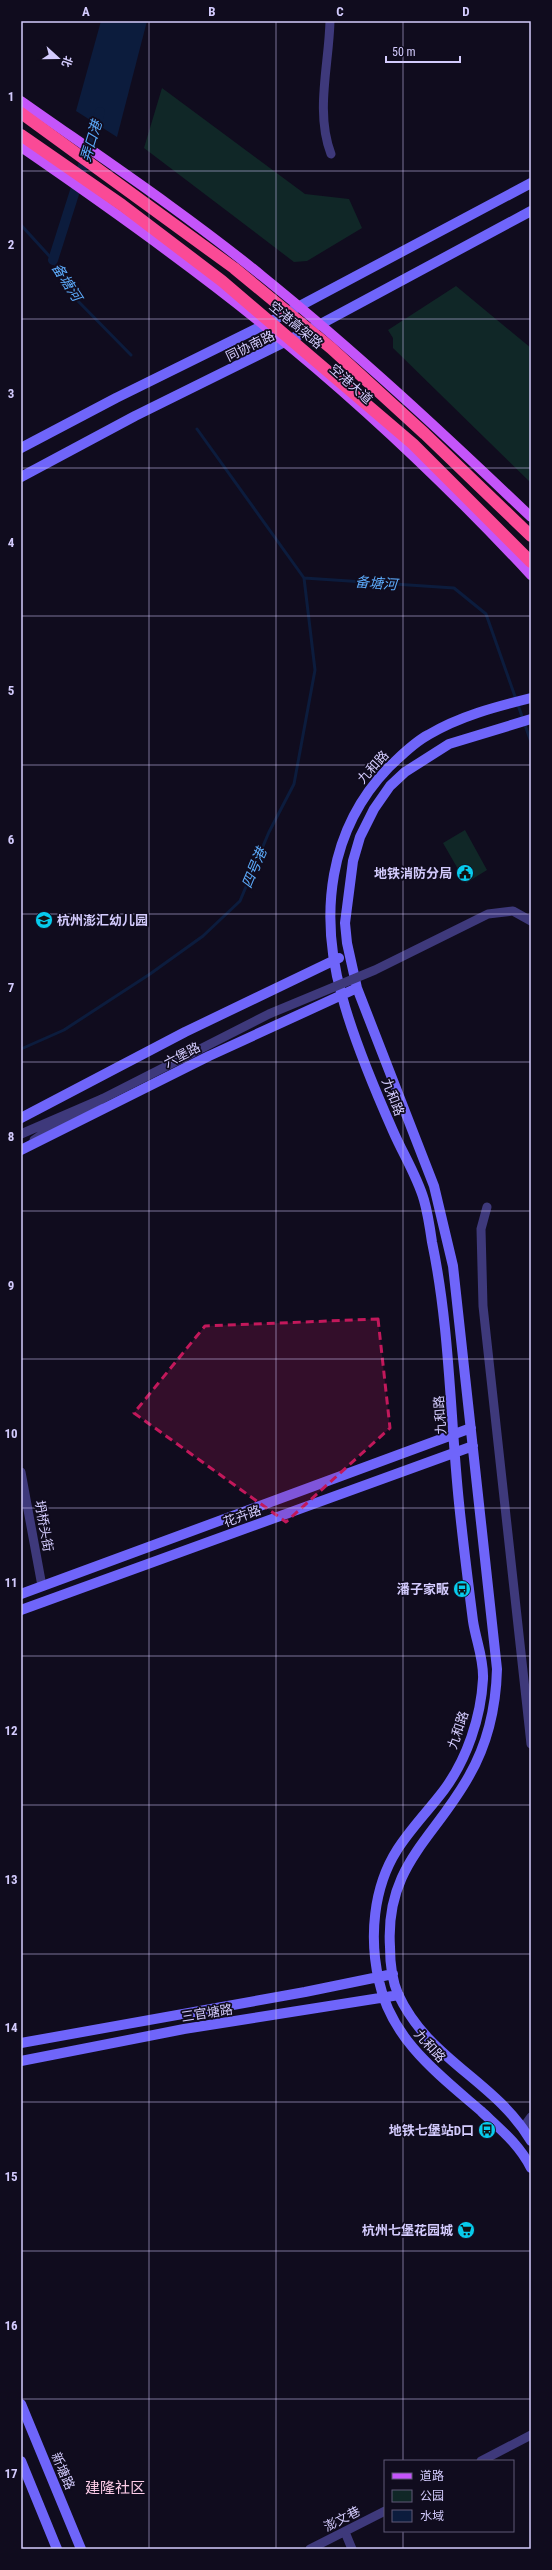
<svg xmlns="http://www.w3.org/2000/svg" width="552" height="2570" font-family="'Roboto Condensed','Noto Sans SC',sans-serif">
  <rect width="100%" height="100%" fill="#100c1e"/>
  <!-- park -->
  <path fill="#102727" d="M162,88L305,194L349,199L362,228L307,261L294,262L144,148Z
    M456,286L531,348V483L393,348V338L388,330Z
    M465,830L487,870L466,883L443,843Z"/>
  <!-- water -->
  <path fill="#0c1c3d" d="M101,21H147L117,137L76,111Z"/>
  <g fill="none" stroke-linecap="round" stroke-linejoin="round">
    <!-- stream -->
    <path stroke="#0c1c3d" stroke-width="3" d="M21,225L53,260L74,297L131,355
      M304,578L454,588L486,614L531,742
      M21,1049L64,1030L150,974L203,936L240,901L269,832L294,784L315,670L304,578L197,429"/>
    <!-- canal -->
    <path stroke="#0c1c3d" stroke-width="10" d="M53,260L100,112"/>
    <!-- street -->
    <path stroke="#3e397b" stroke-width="9" d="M330,21C329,65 315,112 331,154
      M21,1134L102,1099L54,1126L34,1140
      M487,1207L481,1229L483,1306L531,1744
      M21,1472L42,1586
      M523,2128L531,2117
      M481,2461L531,2435
      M345,2532L352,2549
      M310,2549L385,2511"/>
    <!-- secondary -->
    <path stroke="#6f65fa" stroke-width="10" d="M21,448L116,398L264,325L531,183
      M21,477L135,416L319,325L531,211
      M531,698C495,707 460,716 428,735C413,743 401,756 389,767C328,830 319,915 342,996C354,1041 374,1088 393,1131C403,1154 417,1176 424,1200C428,1214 430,1228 432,1242C450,1328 450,1416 459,1503C463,1542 468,1582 473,1621C476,1641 484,1659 483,1679C481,1717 467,1759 444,1790C429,1810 411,1828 397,1850C373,1888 369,1938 379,1981C391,2039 438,2074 481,2111C500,2129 519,2144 531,2168
      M531,719L449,744L405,772L390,786L374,809L360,837L353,861L345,923L347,943L357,988L434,1186L453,1266L497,1669C496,1707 488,1743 469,1776C434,1839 385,1866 390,1947C390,1962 392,1980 398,1994C429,2061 495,2080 531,2141
      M21,1118L185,1032L339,958
      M21,1150L209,1056L357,988
      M21,1594L471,1428
      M21,1610L473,1446
      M21,2043L305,1992L393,1974
      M21,2061L184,2029L399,1995
      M21,2404L81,2549
      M21,2461L57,2549"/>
    <!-- primary -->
    <path stroke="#c455fa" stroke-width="10" d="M21,101C102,158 186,214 262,276C356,352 444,434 531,517
      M21,147C104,204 186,262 265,326C357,400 450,488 531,575"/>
    <!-- street-bridge -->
    <path stroke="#3e397b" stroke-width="9" d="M102,1099L269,1014L375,970L488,914L513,911L531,921"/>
    <!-- highway-bridge -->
    <path stroke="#fa4a96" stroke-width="12" d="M21,113L234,268L331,348L425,434L531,536
      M21,135L122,205L222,281L413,444L531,562"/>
  </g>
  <!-- marked area -->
  <path fill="#c2185b" fill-opacity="0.2" stroke="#c2185b" stroke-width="3" stroke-dasharray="8 5" stroke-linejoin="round" d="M378,1319L390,1428L286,1522L134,1413L205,1326Z"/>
  <!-- grid -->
  <path fill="none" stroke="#d3cbfd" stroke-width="1" stroke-opacity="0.55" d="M149,21V2549M276,21V2549M403,21V2461M21,171H531M21,319H531M21,468H531M21,616H531M21,765H531M21,914H531M21,1062H531M21,1211H531M21,1359H531M21,1508H531M21,1656H531M21,1805H531M21,1954H531M21,2102H531M21,2251H531M21,2399H531M403,2531V2549"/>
  <!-- icons -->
  <defs>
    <g id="civic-disc" transform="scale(0.9)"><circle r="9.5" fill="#07cbed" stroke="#100c1e"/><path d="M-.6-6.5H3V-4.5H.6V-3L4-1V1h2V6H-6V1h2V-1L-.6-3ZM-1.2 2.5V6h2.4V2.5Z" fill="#111"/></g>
    <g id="school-disc" transform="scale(0.9)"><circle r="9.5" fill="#07cbed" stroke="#100c1e"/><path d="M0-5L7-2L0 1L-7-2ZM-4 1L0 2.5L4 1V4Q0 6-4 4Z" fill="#111"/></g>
    <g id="bus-disc" transform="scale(0.9)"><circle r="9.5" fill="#07cbed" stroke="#100c1e"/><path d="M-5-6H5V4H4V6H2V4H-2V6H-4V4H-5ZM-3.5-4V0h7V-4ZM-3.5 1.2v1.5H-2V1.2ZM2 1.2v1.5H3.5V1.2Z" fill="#111"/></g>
    <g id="supermarket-disc" transform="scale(0.9)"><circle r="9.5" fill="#07cbed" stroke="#100c1e"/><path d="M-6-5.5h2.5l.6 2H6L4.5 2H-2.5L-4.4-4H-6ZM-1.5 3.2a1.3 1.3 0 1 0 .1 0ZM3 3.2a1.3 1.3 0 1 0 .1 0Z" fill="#111"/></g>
  </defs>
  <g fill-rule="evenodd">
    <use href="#civic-disc" x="465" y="873"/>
    <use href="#school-disc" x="44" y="920"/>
    <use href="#bus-disc" x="462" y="1589"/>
    <use href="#bus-disc" x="487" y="2130"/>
    <use href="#supermarket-disc" x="466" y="2230"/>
  </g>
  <g text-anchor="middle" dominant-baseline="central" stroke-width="3.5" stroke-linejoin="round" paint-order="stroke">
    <!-- street labels -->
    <g font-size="13" fill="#d3cbfd" stroke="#100c1e">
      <text transform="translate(296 325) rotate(40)">空港高架路</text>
      <text transform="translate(250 346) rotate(-26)">同协南路</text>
      <text transform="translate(351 384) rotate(42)">空港大道</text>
      <text transform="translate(373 767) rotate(-48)">九和路</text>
      <text transform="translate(182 1055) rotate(-27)">六堡路</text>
      <text transform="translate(393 1097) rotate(69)">九和路</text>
      <text transform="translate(440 1415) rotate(-94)">九和路</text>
      <text transform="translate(242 1516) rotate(-20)">花卉路</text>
      <text transform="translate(44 1526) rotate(80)">坍桥头街</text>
      <text transform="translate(458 1730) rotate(-71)">九和路</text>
      <text transform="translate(207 2013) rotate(-9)">三官塘路</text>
      <text transform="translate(430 2046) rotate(48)">九和路</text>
      <text transform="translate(63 2471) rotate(67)">新塘路</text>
      <text transform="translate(342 2519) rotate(-27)">澎文巷</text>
    </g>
    <!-- poi labels -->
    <g font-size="13" font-weight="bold" fill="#d3cbfd" stroke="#100c1e" text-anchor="end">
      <text x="452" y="873">地铁消防分局</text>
      <text x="57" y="920" text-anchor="start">杭州澎汇幼儿园</text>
      <text x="449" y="1589">潘子家畈</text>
      <text x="474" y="2130">地铁七堡站D口</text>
      <text x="453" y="2230">杭州七堡花园城</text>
    </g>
    <!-- water labels -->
    <g font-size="14" font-style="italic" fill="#5caafa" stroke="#100c1e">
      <text transform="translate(91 141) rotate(-73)">弄口港</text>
      <text transform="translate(67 282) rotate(57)">备塘河</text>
      <text transform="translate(376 583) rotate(4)">备塘河</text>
      <text transform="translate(254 868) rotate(-67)">四号港</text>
    </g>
    <!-- quarter labels -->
    <g font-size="15" fill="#fecde9" stroke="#100c1e">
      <text x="115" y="2488">建隆社区</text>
    </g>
  </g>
  <!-- border -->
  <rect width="552" height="2570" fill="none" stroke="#100c1e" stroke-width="44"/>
  <!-- legend -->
  <rect x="384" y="2460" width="130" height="72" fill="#100c1e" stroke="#5e5877"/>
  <rect x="392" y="2473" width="20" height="6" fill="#c455fa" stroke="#5e5877"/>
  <text x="420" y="2480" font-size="12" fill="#d3cbfd">道路</text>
  <rect x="392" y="2490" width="20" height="12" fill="#102727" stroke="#5e5877"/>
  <text x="420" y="2500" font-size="12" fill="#d3cbfd">公园</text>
  <rect x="392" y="2510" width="20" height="12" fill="#0c1c3d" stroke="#5e5877"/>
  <text x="420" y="2520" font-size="12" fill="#d3cbfd">水域</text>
  <!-- north arrow -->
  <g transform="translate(58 58) rotate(111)" stroke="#100c1e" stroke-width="3" paint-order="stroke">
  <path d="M0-3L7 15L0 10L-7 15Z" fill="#d3cbfd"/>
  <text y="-6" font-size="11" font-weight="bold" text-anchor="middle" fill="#d3cbfd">北</text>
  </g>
  <!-- scale -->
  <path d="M386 56v6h74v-6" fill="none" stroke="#d3cbfd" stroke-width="2"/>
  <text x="392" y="56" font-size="12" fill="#d3cbfd" stroke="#100c1e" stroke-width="3" paint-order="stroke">50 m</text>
  <rect x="22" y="22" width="508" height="2526" fill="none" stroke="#d3cbfd" stroke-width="1.5"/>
  <g font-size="13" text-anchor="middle" font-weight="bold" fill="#d3cbfd">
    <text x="86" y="16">A</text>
    <text x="212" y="16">B</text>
    <text x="340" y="16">C</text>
    <text x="466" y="16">D</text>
    <text x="11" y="101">1</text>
    <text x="11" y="249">2</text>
    <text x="11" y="398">3</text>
    <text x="11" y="547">4</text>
    <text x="11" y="695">5</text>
    <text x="11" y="844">6</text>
    <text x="11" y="992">7</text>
    <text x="11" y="1141">8</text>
    <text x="11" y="1290">9</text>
    <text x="11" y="1438">10</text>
    <text x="11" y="1587">11</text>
    <text x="11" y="1735">12</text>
    <text x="11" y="1884">13</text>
    <text x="11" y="2032">14</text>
    <text x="11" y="2181">15</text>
    <text x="11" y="2330">16</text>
    <text x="11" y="2478">17</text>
  </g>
</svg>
